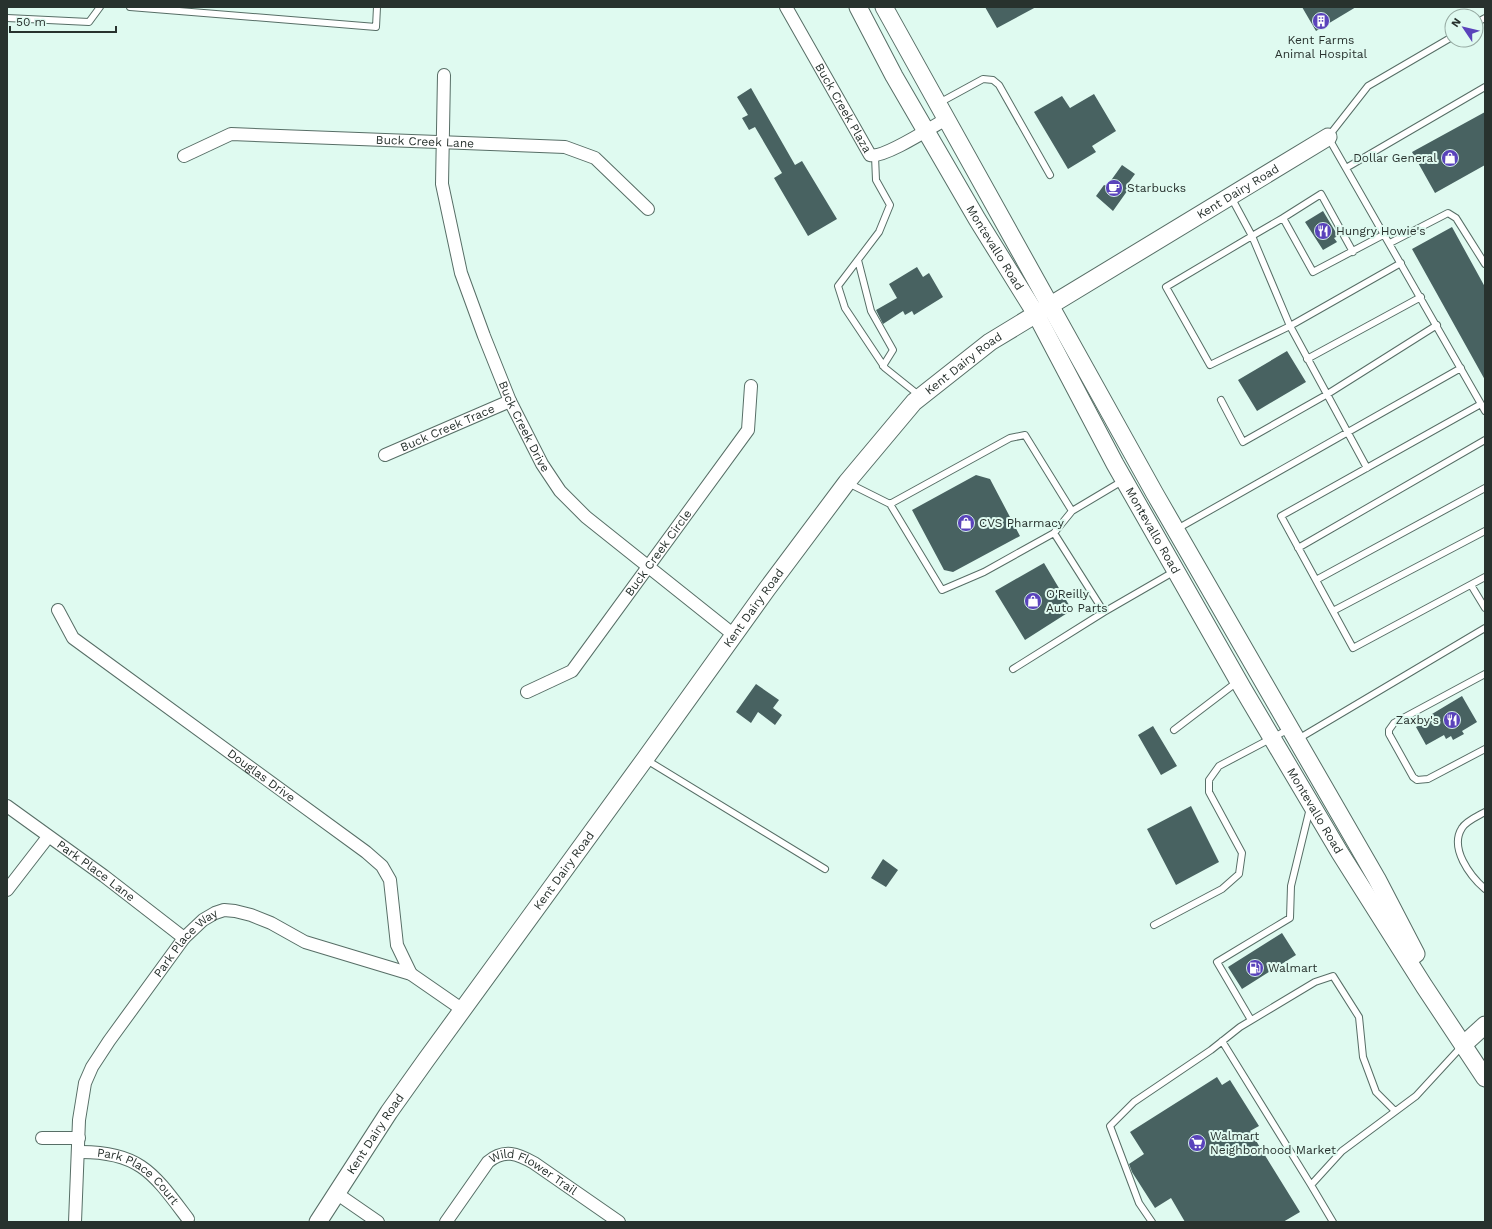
<svg xmlns="http://www.w3.org/2000/svg" width="1492" height="1229" font-family="'Work Sans',sans-serif">
  <rect width="100%" height="100%" fill="#dffaf0"/>
  <!-- building -->
  <path fill="#486261" d="M985,7H1036L997,28Z
    M1302,7H1356L1316,31Z
    M751,88L795,165L802,161L837,219L808,236L774,178L782,173L755,127L749,130L742,118L748,115L737,97Z
    M1094,94L1116,131L1092,146L1096,152L1068,169L1034,112L1062,96L1070,108Z
    M1485,112V165L1435,193L1412,152Z
    M1122,165L1135,174L1127,185L1130,187L1113,211L1096,196L1104,185L1107,186Z
    M1323,211L1338,236L1334,238L1337,242L1323,250L1305,222Z
    M1452,227L1485,287V380L1412,249Z
    M917,267L923,277L929,273L943,297L914,315L912,311L905,315L903,311L883,324L876,310L897,298L889,284Z
    M1287,351L1306,382L1257,411L1238,380Z
    M976,475L990,479L1020,536L953,572L944,570L912,510Z
    M1044,563L1072,610L1025,640L995,591Z
    M756,684L779,700L773,708L782,715L775,725L758,712L751,723L736,712Z
    M1462,696L1477,722L1462,731L1464,734L1453,740L1451,736L1446,739L1444,735L1426,745L1416,727L1434,717L1432,714Z
    M1153,726L1177,766L1161,775L1138,735Z
    M1191,806L1219,862L1176,885L1147,829Z
    M883,859L898,870L886,887L871,878Z
    M1282,933L1296,955L1242,989L1228,967Z
    M1217,1077L1222,1085L1230,1080L1259,1126L1250,1131L1300,1212L1283,1222H1185L1171,1198L1155,1208L1132,1172L1129,1164L1144,1154L1130,1132Z"/>
  <g fill="none" stroke-linecap="round" stroke-linejoin="round">
    <!-- lane casing -->
    <g stroke="#576e66" stroke-width="8">
      <path id="lane" d="M130,7L376,27L377,7
        M7,18L89,22L100,7
        M1476,23L1485,18
        M1452,37L1368,86L1328,137L1485,411
        M939,103L983,79L993,80L999,85L1050,175
        M875,156L876,180L890,205L879,232L838,286L845,308L885,368L920,396
        M1346,168L1485,87
        M1231,197L1252,236L1283,218
        M1252,236L1290,326L1210,365L1166,287Z
        M1390,243L1448,213L1456,218L1485,264
        M1353,252L1321,194L1283,218L1313,272L1385,234
        M858,260L871,311L893,350L883,366
        M1307,359L1421,297
        M1221,400L1243,442L1326,395L1437,325
        M1481,404L1281,516L1353,648L1485,577
        M1367,468L1290,326L1401,263
        M848,483L890,504L942,590L984,572L1054,533L1072,511L1025,435L1010,438L890,504
        M1072,511L1124,480
        M1177,529L1461,368
        M1054,533L1104,612L1175,571
        M1298,548L1485,440
        M1316,580L1485,488
        M1471,585L1485,608
        M1333,611L1485,531
        M1013,669L1104,612
        M1485,674L1394,723L1389,730V734L1413,777L1417,780L1428,779L1485,749
        M1174,730L1237,682
        M1298,739L1485,628
        M645,759L825,869
        M1485,812C1478,816 1466,821 1462,828C1449,848 1470,876 1485,889
        M1154,925L1222,889L1239,874L1242,853L1209,792V780L1219,766L1289,729
        M1251,1020L1217,962L1290,918L1291,886L1310,808
        M1222,1041L1311,1185
        M1152,1222L1139,1203L1110,1126L1134,1102L1211,1050L1240,1027L1315,982L1333,976L1359,1017L1363,1057L1376,1092L1394,1110
        M1333,1222L1311,1185L1342,1151L1416,1096L1462,1046"/>
    </g>
    <!-- street casing -->
    <g stroke="#576e66" stroke-width="14">
      <g id="street">
        <path id="s1" d="M786,7L870,155C883,159 932,127 946,119"/>
        <path id="s2" d="M444,75L442,184L461,273L484,336L510,401L542,464L560,491L586,517L734,635"/>
        <path id="s3" d="M184,156L231,134L565,147L595,158L648,209"/>
        <path id="s4" d="M385,455L510,401"/>
        <path id="s5" d="M58,610L73,638L366,852L382,866L390,880L397,945L411,974"/>
        <path id="s6" d="M527,692L572,671L748,430L751,386"/>
        <path id="s7" d="M7,806L104,876L184,938"/>
        <path d="M7,890L48,837"/>
        <path d="M42,1138H79"/>
        <path id="s8" d="M78,1152C140,1151 154,1174 188,1219"/>
        <path d="M336,1193L378,1222"/>
        <path id="s9" d="M75,1222L79,1120L85,1083L92,1067L109,1041L184,938L203,920L215,913L224,910L235,911L251,915L271,923L305,942L411,974L463,1010"/>
        <path id="s10" d="M446,1222L488,1162C504,1148 518,1154 534,1163L619,1222"/>
      </g>
    </g>
    <!-- secondary casing -->
    <g stroke="#576e66" stroke-width="19">
      <g id="secondary">
        <path id="s11" d="M858,7L894,76L977,219L1036,314L1115,464L1243,689L1340,853L1424,986L1485,1078"/>
        <path d="M884,7L1155,494L1377,879L1416,954"/>
        <path d="M1463,1045L1485,1025"/>
        <path id="s12" d="M318,1222L389,1112L426,1060L645,759L767,589L847,482L914,402L990,342L1328,137"/>
      </g>
    </g>
    <!-- lane -->
    <use href="#lane" stroke="#fff" stroke-width="6"/>
    <!-- street -->
    <use href="#street" stroke="#fff" stroke-width="12"/>
    <!-- secondary -->
    <use href="#secondary" stroke="#fff" stroke-width="17"/>
  </g>
  <!-- icons -->
  <defs>
    <g id="building-disc" transform="scale(0.9)"><circle r="9.5" fill="#5a43bb" stroke="#dffaf0"/><path d="M-4-6H4V6H1V3H-1V6H-4ZM-2.5-4.3h1.7v1.8h-1.7ZM.8-4.3h1.7v1.8H.8ZM-2.5-1h1.7V.8h-1.7ZM.8-1h1.7V.8H.8Z" fill="#fff"/></g>
    <g id="shop-disc" transform="scale(0.9)"><circle r="9.5" fill="#5a43bb" stroke="#dffaf0"/><path d="M-5-2.5h2.3a2.7 3.5 0 0 1 5.4 0H5L5.5 6h-11ZM-1.5-2.5h3a1.5 2.3 0 0 0-3 0Z" fill="#fff"/></g>
    <g id="cafe-disc" transform="scale(0.9)"><circle r="9.5" fill="#5a43bb" stroke="#dffaf0"/><path d="M-5.5-4.5H6V0H3Q3 3.5 0 3.5H-2.5Q-5.5 3.5-5.5 0ZM3-3.2v2h1.7v-2ZM-6 4.5H4V6H-6Z" fill="#fff"/></g>
    <g id="restaurant-disc" transform="scale(0.9)"><circle r="9.5" fill="#5a43bb" stroke="#dffaf0"/><path d="M-5-6h1v4h1v-4h1v4h1v-4h1v5L-1.5 .5V6h-2V.5L-5-1ZM5-6V6H3V1.5H1.5Q1.5-4 5-6Z" fill="#fff"/></g>
    <g id="fuel-disc" transform="scale(0.9)"><circle r="9.5" fill="#5a43bb" stroke="#dffaf0"/><path d="M-5.5-6h7V0h2V4h1.3V-2.5L3-4.5l.8-.8L6-3V5H2.5V1h-1V6h-7ZM-4.2-4.7v3.2H.2V-4.7Z" fill="#fff"/></g>
    <g id="supermarket-disc" transform="scale(0.9)"><circle r="9.5" fill="#5a43bb" stroke="#dffaf0"/><path d="M-6-5.5h2.5l.6 2H6L4.5 2H-2.5L-4.4-4H-6ZM-1.5 3.2a1.3 1.3 0 1 0 .1 0ZM3 3.2a1.3 1.3 0 1 0 .1 0Z" fill="#fff"/></g>
  </defs>
  <g fill-rule="evenodd">
    <use href="#building-disc" x="1321" y="21"/>
    <use href="#shop-disc" x="1450" y="158"/>
    <use href="#cafe-disc" x="1114" y="188"/>
    <use href="#restaurant-disc" x="1323" y="231"/>
    <use href="#shop-disc" x="966" y="523"/>
    <use href="#shop-disc" x="1033" y="601"/>
    <use href="#restaurant-disc" x="1452" y="720"/>
    <use href="#fuel-disc" x="1255" y="968"/>
    <use href="#supermarket-disc" x="1197" y="1143"/>
  </g>
  <g text-anchor="middle" dominant-baseline="central" stroke-width="4" stroke-linejoin="round" paint-order="stroke">
    <!-- poi labels -->
    <g font-size="12" fill="#28322e" stroke="#dffaf0" text-anchor="start">
      <text x="1321" y="40" text-anchor="middle">Kent Farms<tspan x="1321" dy="14">Animal Hospital</tspan></text>
      <text x="1437" y="158" text-anchor="end">Dollar General</text>
      <text x="1127" y="188">Starbucks</text>
      <text x="1336" y="231">Hungry Howie's</text>
      <text x="979" y="523">CVS Pharmacy</text>
      <text x="1046" y="594">O'Reilly<tspan x="1046" dy="14">Auto Parts</tspan></text>
      <text x="1439" y="720" text-anchor="end">Zaxby's</text>
      <text x="1268" y="968">Walmart</text>
      <text x="1210" y="1136">Walmart<tspan x="1210" dy="14">Neighborhood Market</tspan></text>
    </g>
    <!-- street labels -->
    <g font-size="12" fill="#28322e" stroke="#dffaf0">
      <text stroke="none"><textPath href="#s1" startOffset="116">Buck Creek Plaza</textPath></text>
      <text stroke="none"><textPath href="#s3" startOffset="246">Buck Creek Lane</textPath></text>
      <text stroke="none"><textPath href="#s12" startOffset="1401">Kent Dairy Road</textPath></text>
      <text stroke="none"><textPath href="#s11" startOffset="277">Montevallo Road</textPath></text>
      <text stroke="none"><textPath href="#s12" startOffset="1077">Kent Dairy Road</textPath></text>
      <text stroke="none"><textPath href="#s2" startOffset="366">Buck Creek Drive</textPath></text>
      <text stroke="none"><textPath href="#s4" startOffset="68">Buck Creek Trace</textPath></text>
      <text stroke="none"><textPath href="#s11" startOffset="601">Montevallo Road</textPath></text>
      <text stroke="none"><textPath href="#s6" startOffset="196">Buck Creek Circle</textPath></text>
      <text stroke="none"><textPath href="#s12" startOffset="753">Kent Dairy Road</textPath></text>
      <text stroke="none"><textPath href="#s5" startOffset="265">Douglas Drive</textPath></text>
      <text stroke="none"><textPath href="#s11" startOffset="925">Montevallo Road</textPath></text>
      <text stroke="none"><textPath href="#s7" startOffset="110">Park Place Lane</textPath></text>
      <text stroke="none"><textPath href="#s12" startOffset="429">Kent Dairy Road</textPath></text>
      <text stroke="none"><textPath href="#s9" startOffset="313">Park Place Way</textPath></text>
      <text stroke="none"><textPath href="#s12" startOffset="105">Kent Dairy Road</textPath></text>
      <text stroke="none"><textPath href="#s10" startOffset="125">Wild Flower Trail</textPath></text>
      <text stroke="none"><textPath href="#s8" startOffset="68">Park Place Court</textPath></text>
    </g>
  </g>
  <!-- border -->
  <rect width="1492" height="1229" fill="none" stroke="#28322e" stroke-width="16"/>
  <!-- north arrow -->
  <g transform="translate(1464 28) rotate(305)"><circle r="19" fill="#dffaf0" stroke="#96aaa2"/>
  <path d="M0-3L7 15L0 10L-7 15Z" fill="#5a43bb"/>
  <text y="-6" font-size="11" font-weight="bold" text-anchor="middle" fill="#28322e">N</text>
  </g>
  <!-- scale -->
  <path d="M10 26v6h106v-6" fill="none" stroke="#28322e" stroke-width="2"/>
  <text x="16" y="26" font-size="12" fill="#28322e" stroke="#dffaf0" stroke-width="3" paint-order="stroke">50 m</text>
</svg>
